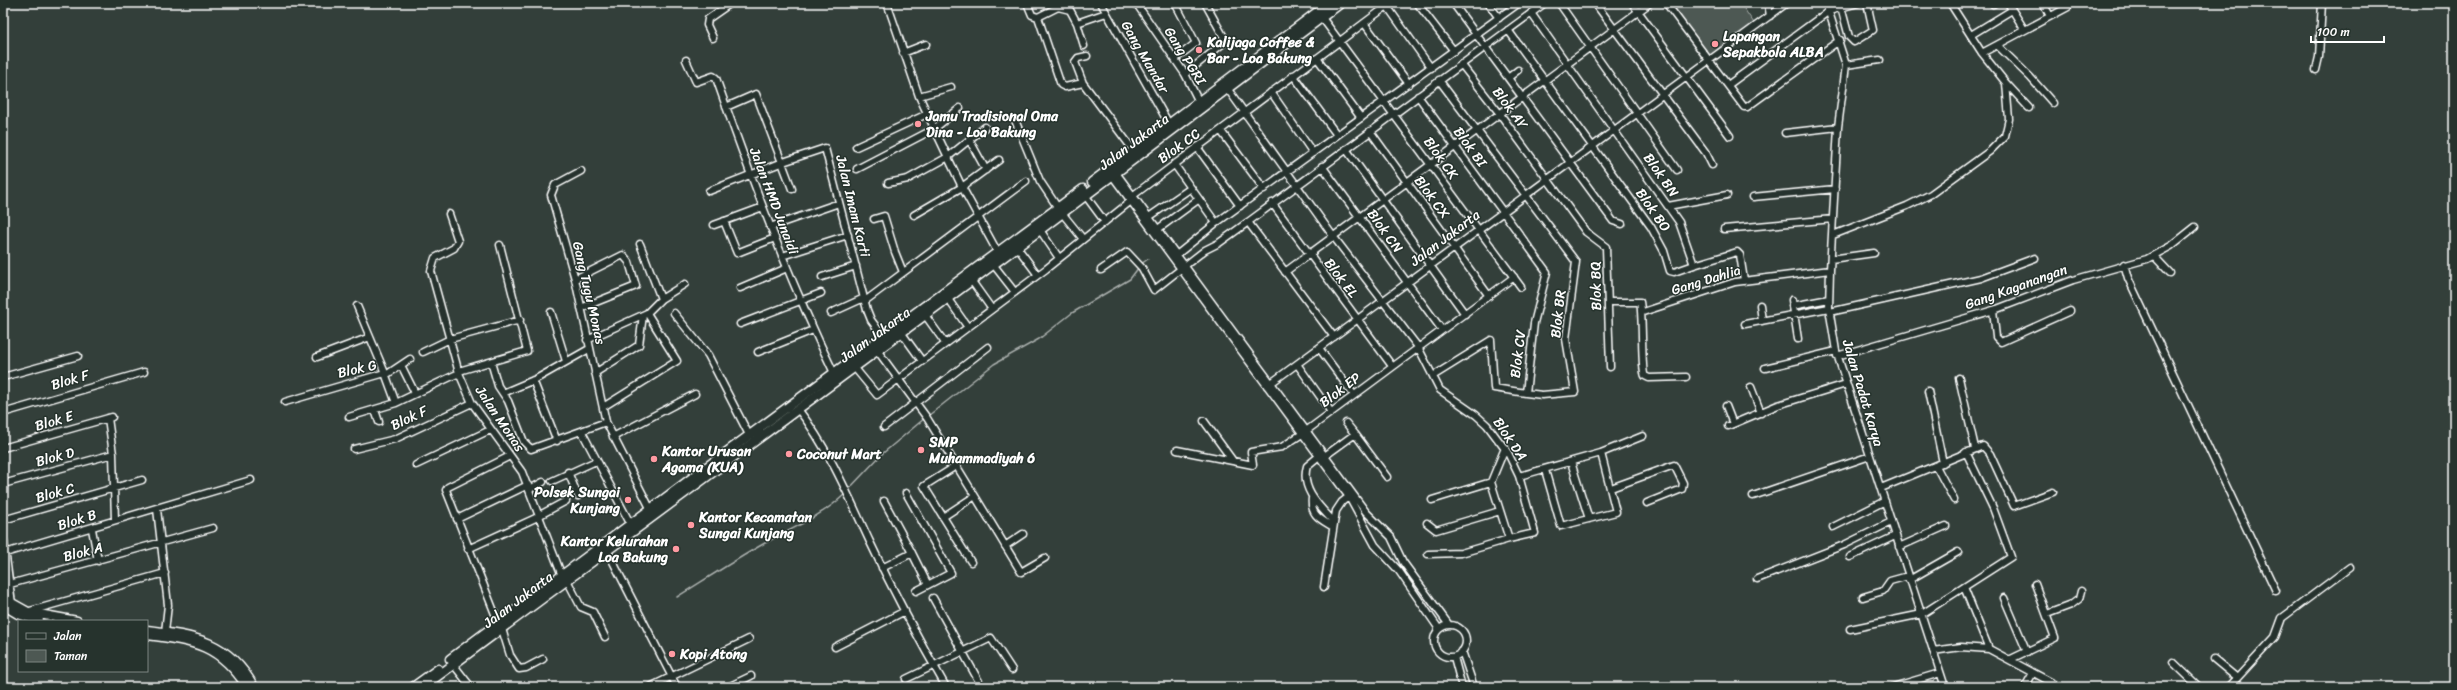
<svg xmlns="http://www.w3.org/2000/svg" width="2457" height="690" font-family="Sriracha,sans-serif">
  <rect width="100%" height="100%" fill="#333f3a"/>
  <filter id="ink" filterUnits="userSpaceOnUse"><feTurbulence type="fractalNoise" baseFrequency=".025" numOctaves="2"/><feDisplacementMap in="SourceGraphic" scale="8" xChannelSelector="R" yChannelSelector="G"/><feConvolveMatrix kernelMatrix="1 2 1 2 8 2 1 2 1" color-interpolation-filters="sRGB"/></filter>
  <g filter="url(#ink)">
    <!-- green -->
    <path fill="#4d5853" stroke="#a6aca9" d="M1666,3H1740L1756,26L1710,61Z"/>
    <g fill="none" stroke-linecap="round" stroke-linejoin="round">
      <!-- stream -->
      <path stroke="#abb0ae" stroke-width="1.5" d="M1141,264L1148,259
        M928,416L994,364L1039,339L1072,313L1130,279L1139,267
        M847,491L882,454L925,418
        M677,597C706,579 735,560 765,543C793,528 822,516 845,494"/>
      <!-- street casing -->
      <g stroke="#fff" stroke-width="9">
        <path id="street" d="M887,3L919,96L962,187L998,253
          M1027,3L1032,15L1038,17L1061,85L1065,87L1083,83L1134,151
          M1101,3L1169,124
          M1136,3L1185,74L1199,102
          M1175,3L1196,43L1175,59
          M1417,3L1454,51
          M1453,3L1613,221L1622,224
          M1488,3L1499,18
          M1559,3L1677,170
          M1595,3L1706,153L1712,165
          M1632,3L1730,136
          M1666,3L1744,107H1747L1840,40
          M1768,3L1770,16
          M1826,3L1846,65L1838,127L1830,270L1829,308L1836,351L1945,687
          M1840,3L1849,37L1854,42L1873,30L1867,3
          M2008,3L2024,29
          M2043,3L2050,16
          M1993,4L1995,3
          M1387,6L1431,68
          M1531,13L1679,222L1694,265L1737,252L1740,255L1744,280
          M1320,15L1521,287
          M1038,17L1058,7L1070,10L1077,23L1084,46
          M1077,23L1106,13
          M1364,23L1409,84
          M1508,30L1651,227L1664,251L1670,271L1674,272L1694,265
          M1971,35L2012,10
          M713,38L707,25L708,19L731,3
          M1997,45L2030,77L2053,103
          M903,53L926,44
          M1982,53L2068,7
          M1317,58L1361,118
          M686,60L696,82L713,76L716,78C751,178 788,278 834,373
          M1461,64L1500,114L1586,232L1606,247L1610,367
          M1846,65L1880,60
          M2316,70L2319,57L2322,3
          M1185,74L1226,41L1205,3
          M1293,75L1337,135
          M1508,78L1518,70
          M1439,80L1576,262L1566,339L1575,392L1542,395L1526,393
          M1083,83L1075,62L1078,58L1087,56
          M2006,83L2029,108
          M1728,85L1829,11L1858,3
          M1227,88L1333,236L1418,347L1440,390L1476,415L1487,425L1508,453L1519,476L1601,453L1643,436
          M1271,92L1313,153
          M919,96L951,87
          M1418,96L1547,272L1534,323L1526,393L1494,388L1491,340L1433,376
          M726,107L756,94L792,189
          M1015,120L1040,181L1058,208
          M1221,131L1264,189
          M1370,131L1489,296
          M1785,133L1838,127
          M970,141L986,170
          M856,147L927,114
          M1197,147L1240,206
          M1346,149L1465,314
          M1174,164L1216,223
          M1322,166L1442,330
          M857,169L934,129L960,108
          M1114,170L1366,512L1391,537L1403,562L1449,625
          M581,171L555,185L551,195L575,279L606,422L651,510
          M1111,174L1349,497L1375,545L1399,571L1439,629
          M888,183L908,179L948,157L985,127
          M709,191L783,162L825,148L867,310L871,320L885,339
          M1085,195L1105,222
          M1131,197L1391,3
          M1753,197L1835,189
          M1272,203L1392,366
          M1668,206L1727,195
          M1062,213L1083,239
          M449,214L458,241L454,248L435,258L431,271L459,373L472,403L522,472L562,576
          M914,215L962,187L999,160
          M1149,217L1191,188
          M874,219L884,216L895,252L903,272
          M724,221L737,253L775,238
          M714,225L763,207
          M770,227L839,203
          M1158,229L1199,199
          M1724,229L1833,219
          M1040,230L1059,258
          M1833,235L1907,206L1931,194L1990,151L2005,136L2009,119L2006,83L1982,53L1950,3
          M640,244L661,299
          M1017,247L1038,275
          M782,256L848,235
          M2154,256L2170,273
          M1174,257L1216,223L1519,3
          M1831,259L1874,253
          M993,264L1014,291
          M2124,264L2128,278L2276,591
          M1101,270L1127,252L1142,268L1154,290L1205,250L1219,243L1248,222
          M1285,272L1650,3
          M822,277L856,266
          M575,279L623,255L629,262L636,286L581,308
          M971,280L991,308
          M740,288L787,268
          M948,299L967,326
          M1792,300L1798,339
          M865,301L1026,181
          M1608,302H1640C1643,315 1641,371 1645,376L1649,378L1686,377
          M1760,305L1762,321
          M357,306L385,373
          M1792,306L1829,299
          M1993,310L1996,337L2001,342L2070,311
          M551,312L566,361
          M1643,312L1735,282L1830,270
          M1830,312L1981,278L2035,258
          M674,313L708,355L749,435
          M831,313L864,298
          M925,315L945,343
          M740,324L821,293
          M1745,324L1829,308
          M901,332L922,361
          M1334,337L1248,222L1545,3
          M587,340L647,313L661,299L685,284
          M1319,348L1354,395
          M877,350L927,418L975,496
          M423,352L450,339L520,320
          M758,352L813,330
          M1837,356L1997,309L2073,280L2147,259L2171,246L2195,227
          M317,357L370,337
          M491,362L498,386L508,401L524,442L531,449L606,422
          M1297,364L1331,412
          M402,367L415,393
          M854,367L877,395L1046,269L1131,201
          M1765,368L1836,351
          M459,371L527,351L500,245
          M595,373L639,345L643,315
          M386,375L410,359
          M3,377L78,356
          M1959,378L1975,448
          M533,380L557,441
          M1267,386L1787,3
          M1751,387L1761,413
          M1928,391L1943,463
          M503,393L536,379L589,349
          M285,402L385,373L396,403L459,373
          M1726,406L1733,424
          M603,407L677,361L647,313
          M798,409C829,449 849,497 870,542C893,591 919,640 946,687
          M375,410L379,422
          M3,413L144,372
          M349,417L396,403
          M108,418L113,454L115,520
          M1204,421L1233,461
          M1346,423L1355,434
          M1728,426L1778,405L1846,384
          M884,427L988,347
          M582,432L631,525
          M613,437L695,394
          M3,448L112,417
          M1505,448L1491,482L1509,539L1535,533L1519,476
          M354,449L395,439L472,403
          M1177,450L1253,465L1251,452L1282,447L1302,434L1514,277
          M1319,456L1307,466C1300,489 1320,507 1334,522
          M1322,458L1355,434L1387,477
          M1571,462L1589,519
          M416,465L490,430
          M956,466L924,486L971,562
          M1936,466L1954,500
          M1545,470L1561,526L1616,512L1601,453
          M568,472L578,496
          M552,481L596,461
          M3,484L113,454
          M1611,488L1674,465L1683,483L1682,489L1647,503
          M1881,488L1983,446L1990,454L2014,506L2053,492
          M530,489L543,482
          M906,493L951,573L916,591
          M1753,496L1870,456
          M1312,498C1310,515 1320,519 1333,527
          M1432,500L1491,482
          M157,509L168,605L165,632
          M540,515L566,501
          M943,517L975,496L1021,572L1045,558
          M457,519L528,485
          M3,520L142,480
          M1427,523L1436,530L1500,511
          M1833,527L1885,501
          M92,529L98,561
          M3,534L12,604
          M1005,546L1023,534
          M1899,547L1946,526
          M606,548L677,687
          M468,549L540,516
          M5,553L251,480
          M912,553L928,585
          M1428,554L1461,553L1509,539
          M1850,557L1895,536
          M882,568L912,553L884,501
          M1757,579L1844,545L1891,522
          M567,580L581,607L593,612L605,637
          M1909,580L1958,552
          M10,584L213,528
          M1324,587L1336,511L1342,502L1352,494
          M1964,587L1989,649
          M1863,597L1883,591L1890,581L1908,576
          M933,598L982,687
          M2004,598L2027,652
          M30,611L165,573
          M2047,614L2071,605L2079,599L2081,591
          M499,624L446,490L448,487L510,456
          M1434 641a16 16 0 1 1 32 0a16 16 0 1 1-32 0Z
          M502,629L510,655L519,669L526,668L543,659
          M1850,629L1922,614L2011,557L1993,508L1966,452
          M835,647L905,611
          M1462,651L1474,687
          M1933,651L1961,647L1989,649L2060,687
          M1454,657L1462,687
          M2011,659L2055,638L2035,584
          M2214,659L2237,678
          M2173,662L2199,687
          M453,664L471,687
          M906,679L991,638L1012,670
          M650,687L749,639
          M728,687L751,676
          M1893,687L1940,673
          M2025,687L2033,673
          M2229,687L2275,637L2282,618L2350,567"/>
      </g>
      <!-- secondary casing -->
      <g stroke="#fff" stroke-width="11">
        <path id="secondary" d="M1092,182L1329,3
          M3,598L28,612L77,621
          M3,605L18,614L39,621
          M147,630C195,636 229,641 254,687
          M147,635C195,641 220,645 247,687
          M450,659L728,451L1083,189
          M413,687L438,669
          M423,687L1040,230L1341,3"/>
      </g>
      <!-- street -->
      <use href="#street" stroke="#26332d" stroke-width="6"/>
      <!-- secondary -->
      <use href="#secondary" stroke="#26332d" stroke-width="8"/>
    </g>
  </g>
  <!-- markers -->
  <g fill="#ff9aa2" stroke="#26332d" stroke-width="1.5">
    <circle cx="1715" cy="44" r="4"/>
    <circle cx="1199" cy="50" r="4"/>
    <circle cx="918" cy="124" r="4"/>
    <circle cx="921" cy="450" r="4"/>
    <circle cx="789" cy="454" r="4"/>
    <circle cx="654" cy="459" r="4"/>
    <circle cx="628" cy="500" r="4"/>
    <circle cx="691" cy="525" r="4"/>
    <circle cx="676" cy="549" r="4"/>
    <circle cx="672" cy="654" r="4"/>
  </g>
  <g text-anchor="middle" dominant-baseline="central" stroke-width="3" stroke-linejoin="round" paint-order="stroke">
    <!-- poi labels -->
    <g font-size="14" font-weight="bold" fill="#fff" stroke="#26332d" text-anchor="start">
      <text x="1723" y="36">Lapangan<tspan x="1723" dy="16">Sepakbola ALBA</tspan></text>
      <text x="1207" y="42">Kalijaga Coffee &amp;<tspan x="1207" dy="16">Bar - Loa Bakung</tspan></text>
      <text x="926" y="116">Jamu Tradisional Oma<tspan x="926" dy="16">Dina - Loa Bakung</tspan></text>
      <text x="929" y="442">SMP<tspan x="929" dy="16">Muhammadiyah 6</tspan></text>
      <text x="662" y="451">Kantor Urusan<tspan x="662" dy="16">Agama (KUA)</tspan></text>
      <text x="797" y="454">Coconut Mart</text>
      <text x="620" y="492" text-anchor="end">Polsek Sungai<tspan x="620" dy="16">Kunjang</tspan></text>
      <text x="699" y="517">Kantor Kecamatan<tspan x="699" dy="16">Sungai Kunjang</tspan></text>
      <text x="668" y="541" text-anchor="end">Kantor Kelurahan<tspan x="668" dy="16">Loa Bakung</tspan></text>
      <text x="680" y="654">Kopi Atong</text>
    </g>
    <!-- street labels -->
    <g font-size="14" fill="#fff" stroke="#26332d">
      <text transform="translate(1185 56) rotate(58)">Gang PGRI</text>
      <text transform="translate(1145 57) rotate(60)">Gang Mandar</text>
      <text transform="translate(1510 108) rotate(53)">Blok AY</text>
      <text transform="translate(1134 142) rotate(-37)">Jalan Jakarta</text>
      <text transform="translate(1179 146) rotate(-36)">Blok CC</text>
      <text transform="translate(1470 147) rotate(54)">Blok BI</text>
      <text transform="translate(1441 158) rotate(54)">Blok CK</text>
      <text transform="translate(1661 175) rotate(55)">Blok BN</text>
      <text transform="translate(1432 197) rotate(53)">Blok CX</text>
      <text transform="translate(774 201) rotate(69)">Jalan HMD Junaidi</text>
      <text transform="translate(853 206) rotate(76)">Jalan Imam Karti</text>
      <text transform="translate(1653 210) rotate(55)">Blok BO</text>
      <text transform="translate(1385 231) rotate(54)">Blok CN</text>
      <text transform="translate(1445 238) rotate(-37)">Jalan Jakarta</text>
      <text transform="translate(1341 278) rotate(53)">Blok EL</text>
      <text transform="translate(1706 280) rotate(-17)">Gang Dahlia</text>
      <text transform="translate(1596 286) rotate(-91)">Blok BQ</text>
      <text transform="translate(2016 287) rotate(-20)">Gang Kaganangan</text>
      <text transform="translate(589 293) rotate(77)">Gang Tugu Monas</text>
      <text transform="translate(1558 314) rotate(-84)">Blok BR</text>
      <text transform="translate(875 335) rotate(-36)">Jalan Jakarta</text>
      <text transform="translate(1518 354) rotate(-83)">Blok CV</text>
      <text transform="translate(357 369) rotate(-13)">Blok G</text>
      <text transform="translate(70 380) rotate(-16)">Blok F</text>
      <text transform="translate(1340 390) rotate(-37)">Blok EP</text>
      <text transform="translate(1863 393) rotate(73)">Jalan Padat Karya</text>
      <text transform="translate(409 418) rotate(-25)">Blok F</text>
      <text transform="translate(500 419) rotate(56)">Jalan Monas</text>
      <text transform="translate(54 421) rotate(-16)">Blok E</text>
      <text transform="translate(1510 439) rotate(56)">Blok DA</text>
      <text transform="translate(55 457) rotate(-15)">Blok D</text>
      <text transform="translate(55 493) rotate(-16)">Blok C</text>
      <text transform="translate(77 520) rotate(-17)">Blok B</text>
      <text transform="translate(83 552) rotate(-15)">Blok A</text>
      <text transform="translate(518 600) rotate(-37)">Jalan Jakarta</text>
    </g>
  </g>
  <!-- margin -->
  <rect width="2457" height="690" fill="none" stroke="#26332d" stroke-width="16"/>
  <rect x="8" y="8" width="2441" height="674" fill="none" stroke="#fff" stroke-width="1.5" filter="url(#ink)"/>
  <!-- legend -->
  <rect x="18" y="620" width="130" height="52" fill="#26332d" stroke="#7d8581"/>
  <rect x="26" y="633" width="20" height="6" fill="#26332d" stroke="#7d8581"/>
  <text x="54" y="640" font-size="12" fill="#ffffff">Jalan</text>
  <rect x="26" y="650" width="20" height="12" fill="#4d5853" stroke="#7d8581"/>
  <text x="54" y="660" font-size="12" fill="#ffffff">Taman</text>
  <!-- scale -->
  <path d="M2311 36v6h73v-6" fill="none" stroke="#ffffff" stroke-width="2"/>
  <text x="2317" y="36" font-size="12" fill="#ffffff" stroke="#26332d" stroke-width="3" paint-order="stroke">100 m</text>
</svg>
